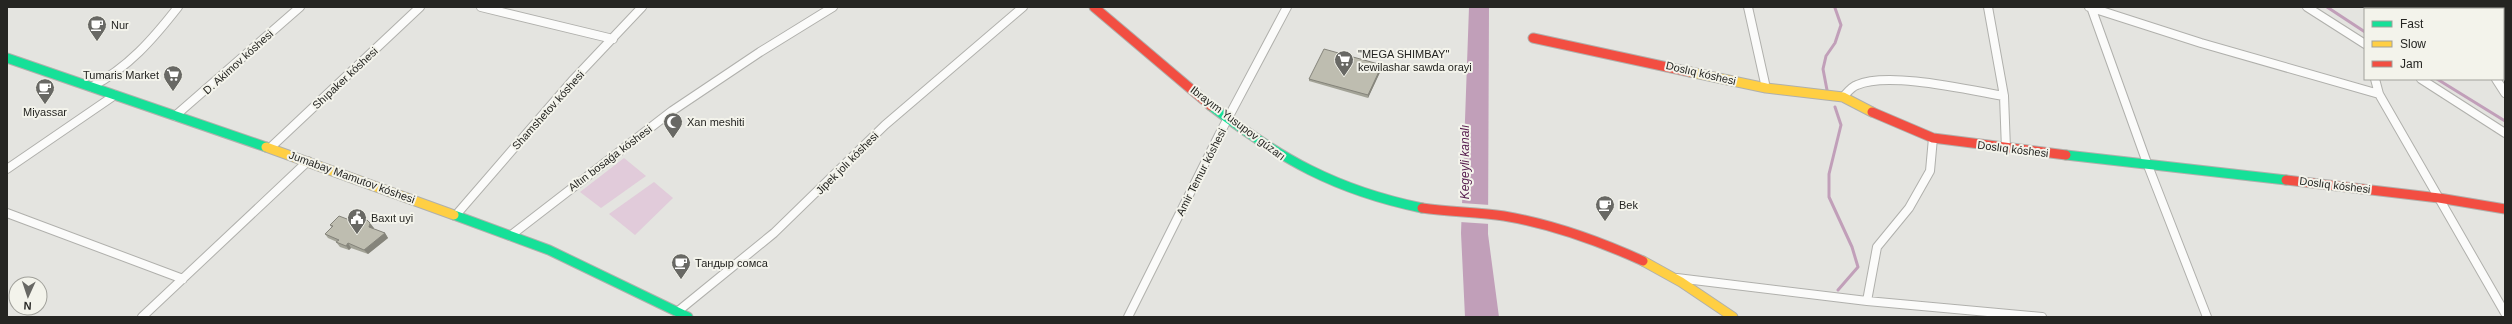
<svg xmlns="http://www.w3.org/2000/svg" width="2512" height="324" font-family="Arial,sans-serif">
  <rect width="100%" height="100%" fill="#e4e4e0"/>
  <!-- green -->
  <path fill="#e1cbda" d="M624,158L646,176L601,208L580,192Z
    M654,182L673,198L635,235L609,214Z"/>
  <!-- water -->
  <path fill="#c19fb9" d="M1469,7H1489L1488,234L1499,317H1465L1461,233Z"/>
  <!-- pier -->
  <path fill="#e4e4e0" d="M1461,203L1490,205V224L1460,222Z"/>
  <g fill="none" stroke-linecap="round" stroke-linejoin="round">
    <!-- stream -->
    <path stroke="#c19fb9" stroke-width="3" d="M2327,7L2365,32
      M2437,79L2505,121
      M1827,90L1823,69L1826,56L1835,43L1841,25L1835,8
      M1835,107L1841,125L1829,174V197L1852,247L1858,267L1838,290"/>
    <!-- street casing -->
    <g stroke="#b0b0ac" stroke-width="10">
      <path id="street" d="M481,7L613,39
        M1748,7L1766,88
        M1988,7L2004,96L2006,149
        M2089,7L2201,43L2379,94
        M2091,7L2147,163L2207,317
        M2307,7L2365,44
        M2450,7L2451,9
        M2375,79L2379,94L2505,313
        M2421,79L2505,133
        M2496,79L2505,93
        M91,87C128,68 153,39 178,7
        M1843,97C1847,93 1851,87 1857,85C1888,71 1969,90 2004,96
        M175,116L300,7
        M270,148L420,7
        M7,169L115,95
        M7,213L183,279
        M456,215L572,81L642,7
        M510,236L672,111L760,52L833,7
        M1677,278L1867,301L2042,317
        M1867,301L1877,247L1909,208L1930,171L1933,138
        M677,312L774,233L885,125L1023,7
        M142,317L308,161
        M1128,317L1219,135L1287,7"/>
    </g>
    <!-- fast casing -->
    <g stroke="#b0b0ac" stroke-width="11">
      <path id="fast" d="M7,58L266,147
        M1211,106C1281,159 1335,190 1422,208
        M2066,155L2286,180
        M454,215L549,250L688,317"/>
    </g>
    <!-- slow casing -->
    <g stroke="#b0b0ac" stroke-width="11">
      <path id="slow" d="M1690,72L1766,88L1843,97L1872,112
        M266,147L454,215
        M1643,261L1681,282L1733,317"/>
    </g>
    <!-- jam casing -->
    <g stroke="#b0b0ac" stroke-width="11">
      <path id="jam" d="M1094,7L1211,106
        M1533,38L1690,72
        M1872,112L1933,138L2066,155
        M2286,180L2439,198L2505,209
        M1422,208C1449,212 1477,212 1504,216C1552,224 1599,241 1643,261"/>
    </g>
    <!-- street -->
    <use href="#street" stroke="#fbfbfa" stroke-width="8"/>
    <!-- fast -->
    <use href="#fast" stroke="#16e098" stroke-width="9"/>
    <!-- slow -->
    <use href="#slow" stroke="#ffcf43" stroke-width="9"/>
    <!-- jam -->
    <use href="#jam" stroke="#f24e42" stroke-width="9"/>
  </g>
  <!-- wall -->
  <path fill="#a3a397" d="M1382,68L1368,98L1309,81V79Z
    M355,222L374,228V229L385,233L388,238L368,254L351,248L349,250L340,247L336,242H337L328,238L325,234L332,228L330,225Z"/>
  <!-- shaded-wall -->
  <path fill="#85847b" d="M1382,65V68L1368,98V95Z
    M370,223L374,228L373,231L369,227Z
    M385,233L388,238L368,254L364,250Z
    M348,243L351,248L349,250L346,246Z"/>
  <!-- building -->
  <path fill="#bebdb0" stroke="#85847b" d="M1324,49L1382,65L1368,95L1309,79Z
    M339,216L355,222L367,220L370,223L369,227L385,233L364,250L348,243L346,246L336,242L339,240L325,234L333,226L330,225Z"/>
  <!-- icons -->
  <defs>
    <g id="cafe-pin" transform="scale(1)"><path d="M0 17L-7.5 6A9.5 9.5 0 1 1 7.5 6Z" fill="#686864" stroke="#f3f3eb"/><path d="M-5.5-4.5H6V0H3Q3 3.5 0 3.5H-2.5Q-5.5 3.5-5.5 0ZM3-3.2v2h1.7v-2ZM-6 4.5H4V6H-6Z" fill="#fff"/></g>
    <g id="supermarket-pin" transform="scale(1)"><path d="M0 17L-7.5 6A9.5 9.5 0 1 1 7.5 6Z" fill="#686864" stroke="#f3f3eb"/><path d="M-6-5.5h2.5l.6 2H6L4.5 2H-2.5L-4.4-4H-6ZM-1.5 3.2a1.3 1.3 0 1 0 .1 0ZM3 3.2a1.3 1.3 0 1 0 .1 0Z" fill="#fff"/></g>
    <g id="mosque-pin" transform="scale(1)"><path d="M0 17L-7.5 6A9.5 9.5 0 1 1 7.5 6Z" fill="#686864" stroke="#f3f3eb"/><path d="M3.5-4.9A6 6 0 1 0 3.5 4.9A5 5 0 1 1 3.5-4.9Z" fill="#fff"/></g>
    <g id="civic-pin" transform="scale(1)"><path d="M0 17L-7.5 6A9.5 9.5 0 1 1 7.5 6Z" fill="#686864" stroke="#f3f3eb"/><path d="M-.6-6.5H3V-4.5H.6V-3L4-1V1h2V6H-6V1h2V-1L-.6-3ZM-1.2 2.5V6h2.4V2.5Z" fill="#fff"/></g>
  </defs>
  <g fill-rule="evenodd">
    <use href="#cafe-pin" x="97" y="25"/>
    <use href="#supermarket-pin" x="1344" y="60"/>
    <use href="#supermarket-pin" x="173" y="75"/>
    <use href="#cafe-pin" x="45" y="88"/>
    <use href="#mosque-pin" x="673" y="122"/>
    <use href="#cafe-pin" x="1605" y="205"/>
    <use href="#civic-pin" x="357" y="218"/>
    <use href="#cafe-pin" x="681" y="263"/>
  </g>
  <g text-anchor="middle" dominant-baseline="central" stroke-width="4" stroke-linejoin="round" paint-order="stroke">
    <!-- poi labels -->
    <g font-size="11" fill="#252522" stroke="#f3f3eb" text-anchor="start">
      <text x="111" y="25">Nur</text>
      <text x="1358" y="54">"MEGA SHIMBAY"<tspan x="1358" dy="13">kewilashar sawda orayi</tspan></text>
      <text x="159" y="75" text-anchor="end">Tumaris Market</text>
      <text x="45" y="112" text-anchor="middle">Miyassar</text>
      <text x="687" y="122">Xan meshiti</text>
      <text x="1619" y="205">Bek</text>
      <text x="371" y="218">Baxıt uyi</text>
      <text x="695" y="263">Тандыр сомса</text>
    </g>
    <!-- street labels -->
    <g font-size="11" fill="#252522" stroke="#f3f3eb">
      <text transform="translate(238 62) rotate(-42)">D. Akimov kóshesi</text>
      <text transform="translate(1701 73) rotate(13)">Doslıq kóshesi</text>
      <text transform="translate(345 78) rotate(-43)">Shıpaker kóshesi</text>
      <text transform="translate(548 110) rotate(-48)">Shamshetov kóshesi</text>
      <text transform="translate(1238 123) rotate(37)">Ibrayım Yusupov gúzarı</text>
      <text transform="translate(2013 149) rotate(7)">Doslıq kóshesi</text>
      <text transform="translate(610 158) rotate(-37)">Altın bosaǵa kóshesi</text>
      <text transform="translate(847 163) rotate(-45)">Jipek jolı kóshesi</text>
      <text transform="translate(1201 172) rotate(-63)">Amir Temur kóshesi</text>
      <text transform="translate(352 177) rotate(20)">Jumabay Mamutov kóshesi</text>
      <text transform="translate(2335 185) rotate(7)">Doslıq kóshesi</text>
    </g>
    <!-- water labels -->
    <g font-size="12" font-style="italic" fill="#561b4d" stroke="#f3f3eb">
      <text transform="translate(1465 162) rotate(-90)">Kegeyli kanalı</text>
    </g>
  </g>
  <!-- border -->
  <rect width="2512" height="324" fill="none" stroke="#252522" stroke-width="16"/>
  <!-- legend -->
  <rect x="2364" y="8" width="140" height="72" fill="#f3f3eb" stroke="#a1a19b"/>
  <rect x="2372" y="21" width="20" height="6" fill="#16e098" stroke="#a1a19b"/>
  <text x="2400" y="28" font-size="12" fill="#252522">Fast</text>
  <rect x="2372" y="41" width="20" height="6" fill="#ffcf43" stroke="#a1a19b"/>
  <text x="2400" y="48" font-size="12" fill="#252522">Slow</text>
  <rect x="2372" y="61" width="20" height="6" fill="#f24e42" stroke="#a1a19b"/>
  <text x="2400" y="68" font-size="12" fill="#252522">Jam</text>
  <!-- north arrow -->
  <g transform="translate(28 296) rotate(183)"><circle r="19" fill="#f3f3eb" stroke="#a1a19b"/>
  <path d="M0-3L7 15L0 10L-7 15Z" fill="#686864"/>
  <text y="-6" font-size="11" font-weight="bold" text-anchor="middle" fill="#252522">N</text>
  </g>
</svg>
